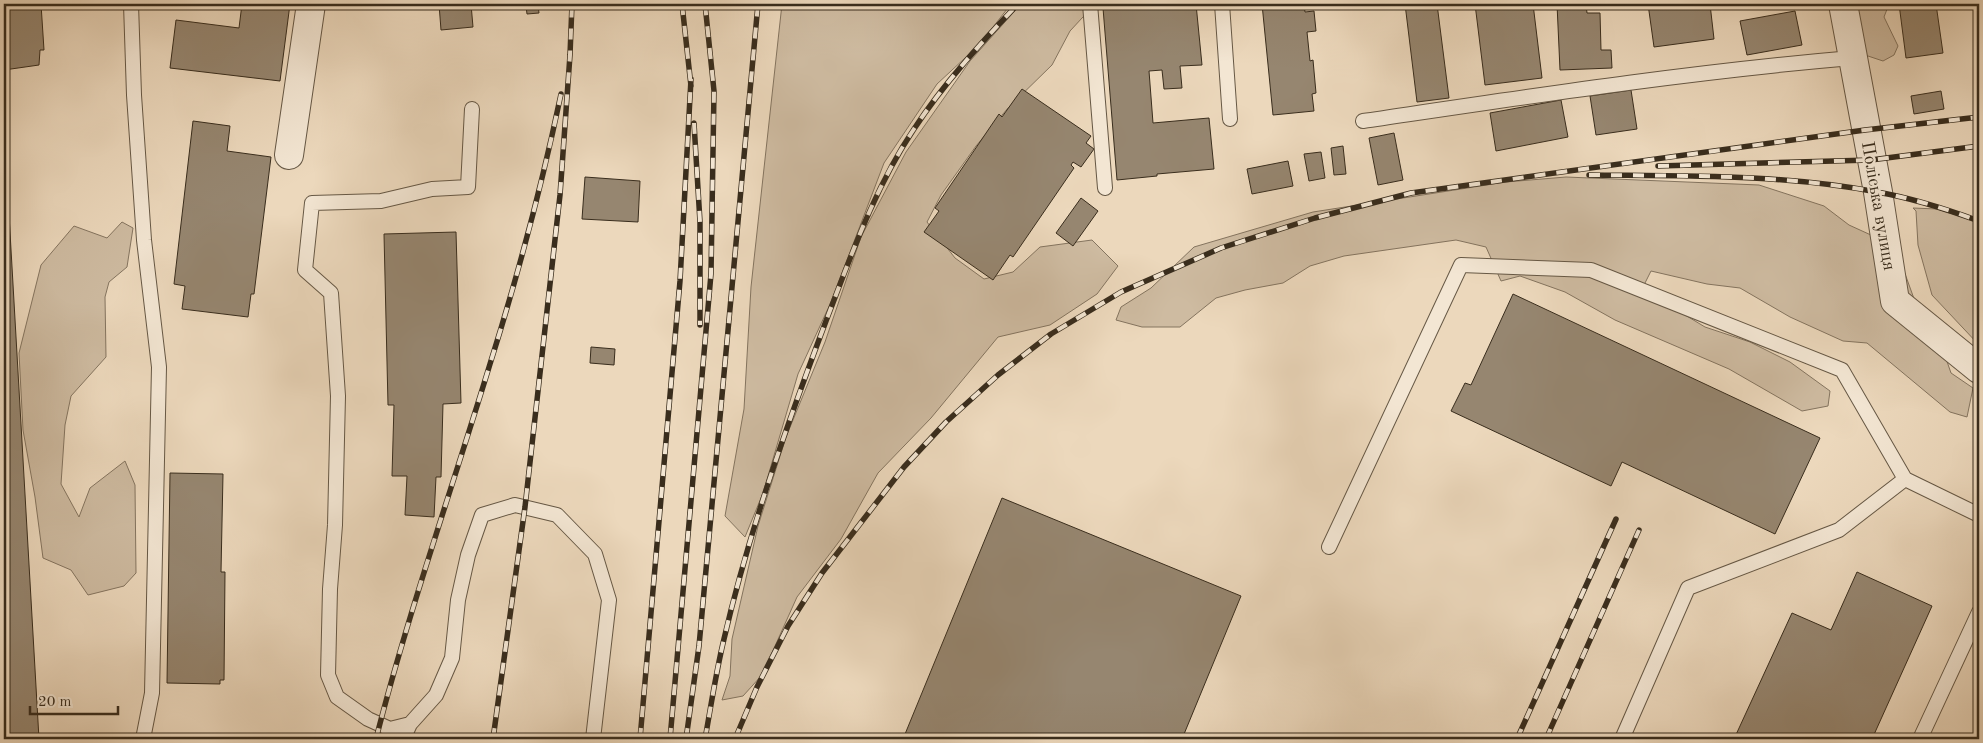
<svg xmlns="http://www.w3.org/2000/svg" width="1983" height="743" font-family="'Old Standard TT',serif">
  <rect width="100%" height="100%" fill="#ecd8bc"/>
  <filter id="stains"><feTurbulence type="fractalNoise" baseFrequency=".004" numOctaves="4"/><feColorMatrix values="0 0 0 0 .2 0 0 0 0 .09 0 0 0 0 .02 0 0 0 .5 -.17"/></filter>
  <radialGradient id="worn" r=".72"><stop offset=".6" stop-color="#630" stop-opacity="0"/><stop offset="1" stop-color="#630" stop-opacity=".3"/></radialGradient>
  <!-- green -->
  <path fill="#cebba1" stroke="#84745f" d="M782,4H1011L979,45L937,84L884,163L831,302L798,374L763,493L745,537L725,516L744,409L751,287Z
    M1021,4H1095L1070,31L1052,65L1008,108L976,146L941,195L927,222L955,258L984,279L1013,272L1040,247L1092,240L1118,266L1097,294L1050,325L998,337L931,418L878,473L841,539L797,597L762,675L743,696L722,700L730,676L732,639L758,526L786,437L825,342L861,237L906,152L970,61Z
    M1814,4H1889L1884,17L1898,46L1894,55L1883,61L1862,54L1849,12L1823,8Z
    M1566,177L1759,185L1824,206L1849,225L1895,246L1917,307L1943,350L1951,373L1973,388L1967,417L1950,412L1867,343L1843,341L1790,317L1740,288L1707,284L1651,271L1642,289L1705,327L1750,342L1790,362L1830,391L1828,406L1802,411L1729,369L1615,320L1565,292L1520,276L1501,281L1486,247L1456,240L1344,256L1310,266L1283,283L1245,290L1216,298L1180,327H1142L1116,320L1121,307L1151,288L1194,247L1313,212L1506,182Z
    M1913,208L1937,209L1979,222V345L1932,295L1918,245L1916,211Z
    M122,222L133,228L127,267L109,282L105,297L106,357L71,396L65,425L61,484L79,517L90,488L125,461L135,485L136,573L124,586L88,595L71,570L43,558L35,497L23,430L19,353L41,265L74,226L107,238Z"/>
  <!-- building -->
  <path fill="#968670" stroke="#392d1d" d="M4,4H41L44,50H40L39,65L4,70Z
    M242,4H290L280,81L170,68L176,20L239,28Z
    M439,4H471L473,27L441,30Z
    M517,4H547L538,5L539,13L527,14L526,6L517,7Z
    M1143,4H1196L1202,65L1180,66L1182,88L1164,89L1162,70L1149,71L1153,123L1209,118L1214,169L1157,174V176L1117,180L1103,8Z
    M1262,4H1304L1305,12L1314,11L1316,31L1307,32L1310,61L1313,60L1316,93L1312,94L1314,111L1273,115Z
    M1405,4H1437L1449,98L1417,102Z
    M1475,4H1533L1542,78L1485,85Z
    M1557,4H1586L1587,13H1600L1601,50H1611L1612,68L1560,70Z
    M1648,4H1710L1714,39L1654,47Z
    M1899,4H1936L1943,53L1906,58Z
    M1795,11L1802,45L1747,55L1740,21Z
    M1022,89L1091,136L1086,143L1094,149L1081,167L1073,162L1071,165L1074,168L1013,257L1010,255L993,280L924,232L939,211L935,208L999,114L1002,117Z
    M1631,90L1637,129L1596,135L1590,96Z
    M1941,91L1944,109L1914,114L1911,96Z
    M1561,100L1568,137L1496,151L1490,113Z
    M193,121L230,126L227,151L271,157L254,294H251L248,317L182,309L185,286L174,284Z
    M4,127L39,739H4Z
    M1394,133L1403,180L1378,185L1369,138Z
    M1343,146L1346,174L1334,175L1331,148Z
    M1321,152L1325,178L1309,181L1304,154Z
    M1288,161L1293,186L1252,194L1247,169Z
    M585,177L640,181L638,222L582,219Z
    M1081,198L1098,211L1073,246L1056,233Z
    M456,232L461,403L443,404L441,477H436L434,517L405,515L407,476H392L394,405H388L384,234Z
    M1513,294L1820,438L1775,534L1622,462L1611,486L1451,411L1465,383L1471,385Z
    M591,347L615,349L614,365L590,363Z
    M170,473L223,474L221,572H225L224,680H220V684L167,683Z
    M1002,498L1241,596L1182,739H903Z
    M1857,572L1932,606L1872,739H1734L1792,613L1831,630Z"/>
  <g fill="none" stroke-linecap="round" stroke-linejoin="round">
    <!-- service casing -->
    <g stroke="#665845" stroke-width="16">
      <path id="service" d="M131,4L134,95L144,240L159,367L152,693L143,739
        M1090,4L1105,188
        M1222,4L1230,119
        M472,109L468,187L432,189L381,201L312,203L305,270L331,293L338,396L335,525L330,589L328,675L337,697L368,719L390,729L410,724L436,695L452,658L458,600L468,555L482,515L515,505L557,515L595,554L609,600L593,739
        M1363,121C1526,97 1688,72 1852,58
        M1329,547L1461,265L1591,270L1842,370L1905,479L1979,515
        M403,739L410,724
        M1622,739L1688,588L1839,530L1905,479
        M1920,739L1979,612"/>
    </g>
    <!-- minor casing -->
    <g stroke="#665845" stroke-width="30">
      <path id="minor" d="M1843,4L1878,192L1895,301L1979,369
        M289,155L311,4"/>
    </g>
    <!-- service -->
    <use href="#service" stroke="#f3e6d3" stroke-width="14"/>
    <!-- minor -->
    <use href="#minor" stroke="#f3e6d3" stroke-width="28"/>
    <!-- rail casing -->
    <g stroke="#392d1d" stroke-width="5.5">
      <path id="rail" d="M682,4L691,86
        M694,123L700,222V325
        M1658,166L1871,160L1979,146
        M1589,175C1685,176 1782,174 1877,192C1912,198 1946,209 1979,221
        M376,739C408,613 452,489 490,364C518,275 542,185 561,94
        M493,739L525,507L560,195L570,55L572,4
        M640,739L680,281L691,79
        M670,739L711,274L714,91L705,4
        M686,739L699,646L758,4
        M705,739C711,706 716,672 724,639C749,531 787,425 826,321C851,256 875,187 914,129C944,83 981,43 1018,4
        M735,739L757,687L788,626L822,573L904,467L946,422L998,375L1051,334L1121,292L1221,248L1315,218L1411,193L1865,130L1979,117
        M1517,739L1616,519
        M1546,739L1639,530"/>
    </g>
    <!-- rail -->
    <use href="#rail" stroke="#f3e6d3" stroke-width="4" stroke-dasharray="11" stroke-linecap="butt"/>
  </g>
  <g text-anchor="middle" dominant-baseline="central" stroke-width="5" stroke-linejoin="round" paint-order="stroke">
    <!-- street labels -->
    <g font-size="18" fill="#392d1d" stroke="#f3e6d3">
      <text transform="translate(1878 206) rotate(80)">Поліська вулиця</text>
    </g>
  </g>
  <!-- margin -->
  <rect width="1983" height="743" fill="none" stroke="#ecd8bc" stroke-width="20"/>
  <rect x="5" y="5" width="1973" height="733" fill="none" stroke="#392d1d" stroke-width="2.5"/>
  <rect x="10" y="10" width="1963" height="723" fill="none" stroke="#392d1d"/>
  <!-- scale -->
  <path d="M30 706v8h88v-8" fill="none" stroke="#392d1d" stroke-width="2.5"/>
  <text x="38" y="706" font-size="15" fill="#392d1d" stroke="#f3e6d3" stroke-width="4" paint-order="stroke">20 m</text>
  <rect width="100%" height="100%" filter="url(#stains)"/>
  <rect width="100%" height="100%" fill="url(#worn)"/>
</svg>
